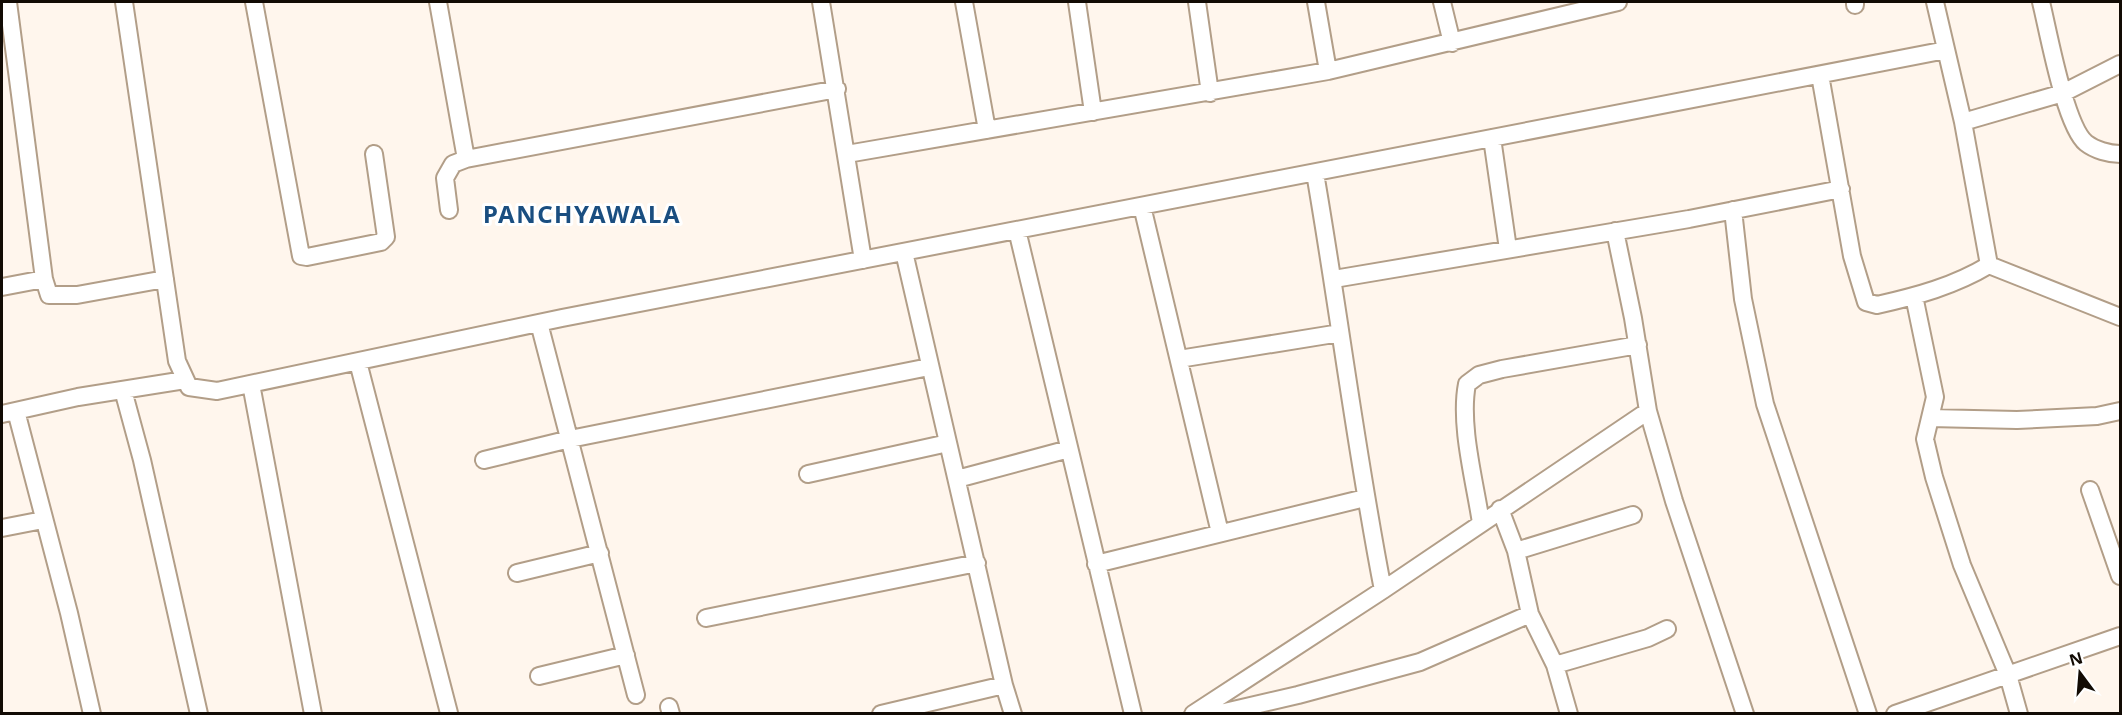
<svg xmlns="http://www.w3.org/2000/svg" width="2122" height="715" font-family="'Noto Sans',sans-serif">
  <rect width="100%" height="100%" fill="#fff6ed"/>
  <g fill="none" stroke-linecap="round" stroke-linejoin="round">
    <!-- minor casing -->
    <g stroke="#b29e88" stroke-width="20">
      <path id="minor" d="M8,2L44,279L49,295H77L165,279
        M124,2L177,361L189,387L217,391L562,318L1946,50
        M254,2L301,256L307,257L381,242L386,237L374,154
        M438,2L466,159
        M821,2L863,260
        M964,2L987,130
        M1077,2L1093,112
        M1197,2L1210,93
        M1316,2L1328,71
        M1442,2L1452,43
        M1855,2V5
        M1935,2L1963,122L1989,265
        M2041,2C2048,30 2065,126 2086,143C2095,150 2109,154 2120,154
        M1820,75L1852,256L1866,302L1877,305C1917,296 1954,286 1989,265
        M1963,122L2063,93L2120,64
        M1492,138L1508,249
        M847,154L1328,71L1618,2
        M1315,173C1339,312 1356,452 1383,590
        M1142,206L1220,533
        M449,210L445,178L453,164L466,159L837,89
        M1733,210L1743,299L1765,404L1868,714
        M1017,230L1133,714
        M1615,231L1633,318L1648,411L1674,501L1745,714
        M904,252L1004,685L1013,714
        M1989,265L2120,317
        M1334,279L1689,219L1841,189
        M2,287L44,279
        M1914,296L1935,397L1925,439L1934,477L1962,565L2008,675L2019,714
        M539,323L636,695
        M1179,359L1340,333
        M358,362L449,713
        M251,384L313,714
        M123,390L142,460L199,714
        M16,411L69,613L92,714
        M2,414L78,397L185,380
        M1930,418L2017,420L2097,416L2120,411
        M484,460L570,439L929,367
        M808,474L948,443
        M957,479L1069,449
        M2090,490L2120,576
        M1500,509L1516,551L1530,614L1555,665L1569,714
        M1481,523C1475,482 1459,425 1467,384L1479,375L1502,369L1638,345
        M2,528L43,520
        M1516,551L1633,515
        M1096,564L1365,498
        M517,573L600,553
        M706,618L977,563
        M1555,665L1648,638L1667,629
        M539,676L626,655
        M669,707L671,714
        M881,714L1004,685
        M1193,714L1383,590L1648,411
        M1216,714L1298,695L1420,662L1530,614
        M1895,714L2120,636"/>
    </g>
    <!-- minor -->
    <use href="#minor" stroke="#fff" stroke-width="16"/>
  </g>
  <g text-anchor="middle" dominant-baseline="central" stroke-width="6" stroke-linejoin="round" paint-order="stroke">
    <!-- district labels -->
    <g font-size="24" font-weight="bold" letter-spacing="1.5" fill="#1a4e80" stroke="#fff">
      <text x="582" y="213">PANCHYAWALA</text>
    </g>
  </g>
  <!-- border -->
  <rect width="2122" height="715" fill="none" stroke="#120b04" stroke-width="6"/>
  <!-- north arrow -->
  <g transform="translate(2080 673) rotate(344)" stroke="#ffffff" stroke-width="4.5" paint-order="stroke">
  <path d="M0-4.5L10 22L0 15L-10 22Z" fill="#120b04"/>
  <text y="-9" font-size="16" font-weight="bold" text-anchor="middle" fill="#120b04">N</text>
  </g>
</svg>
